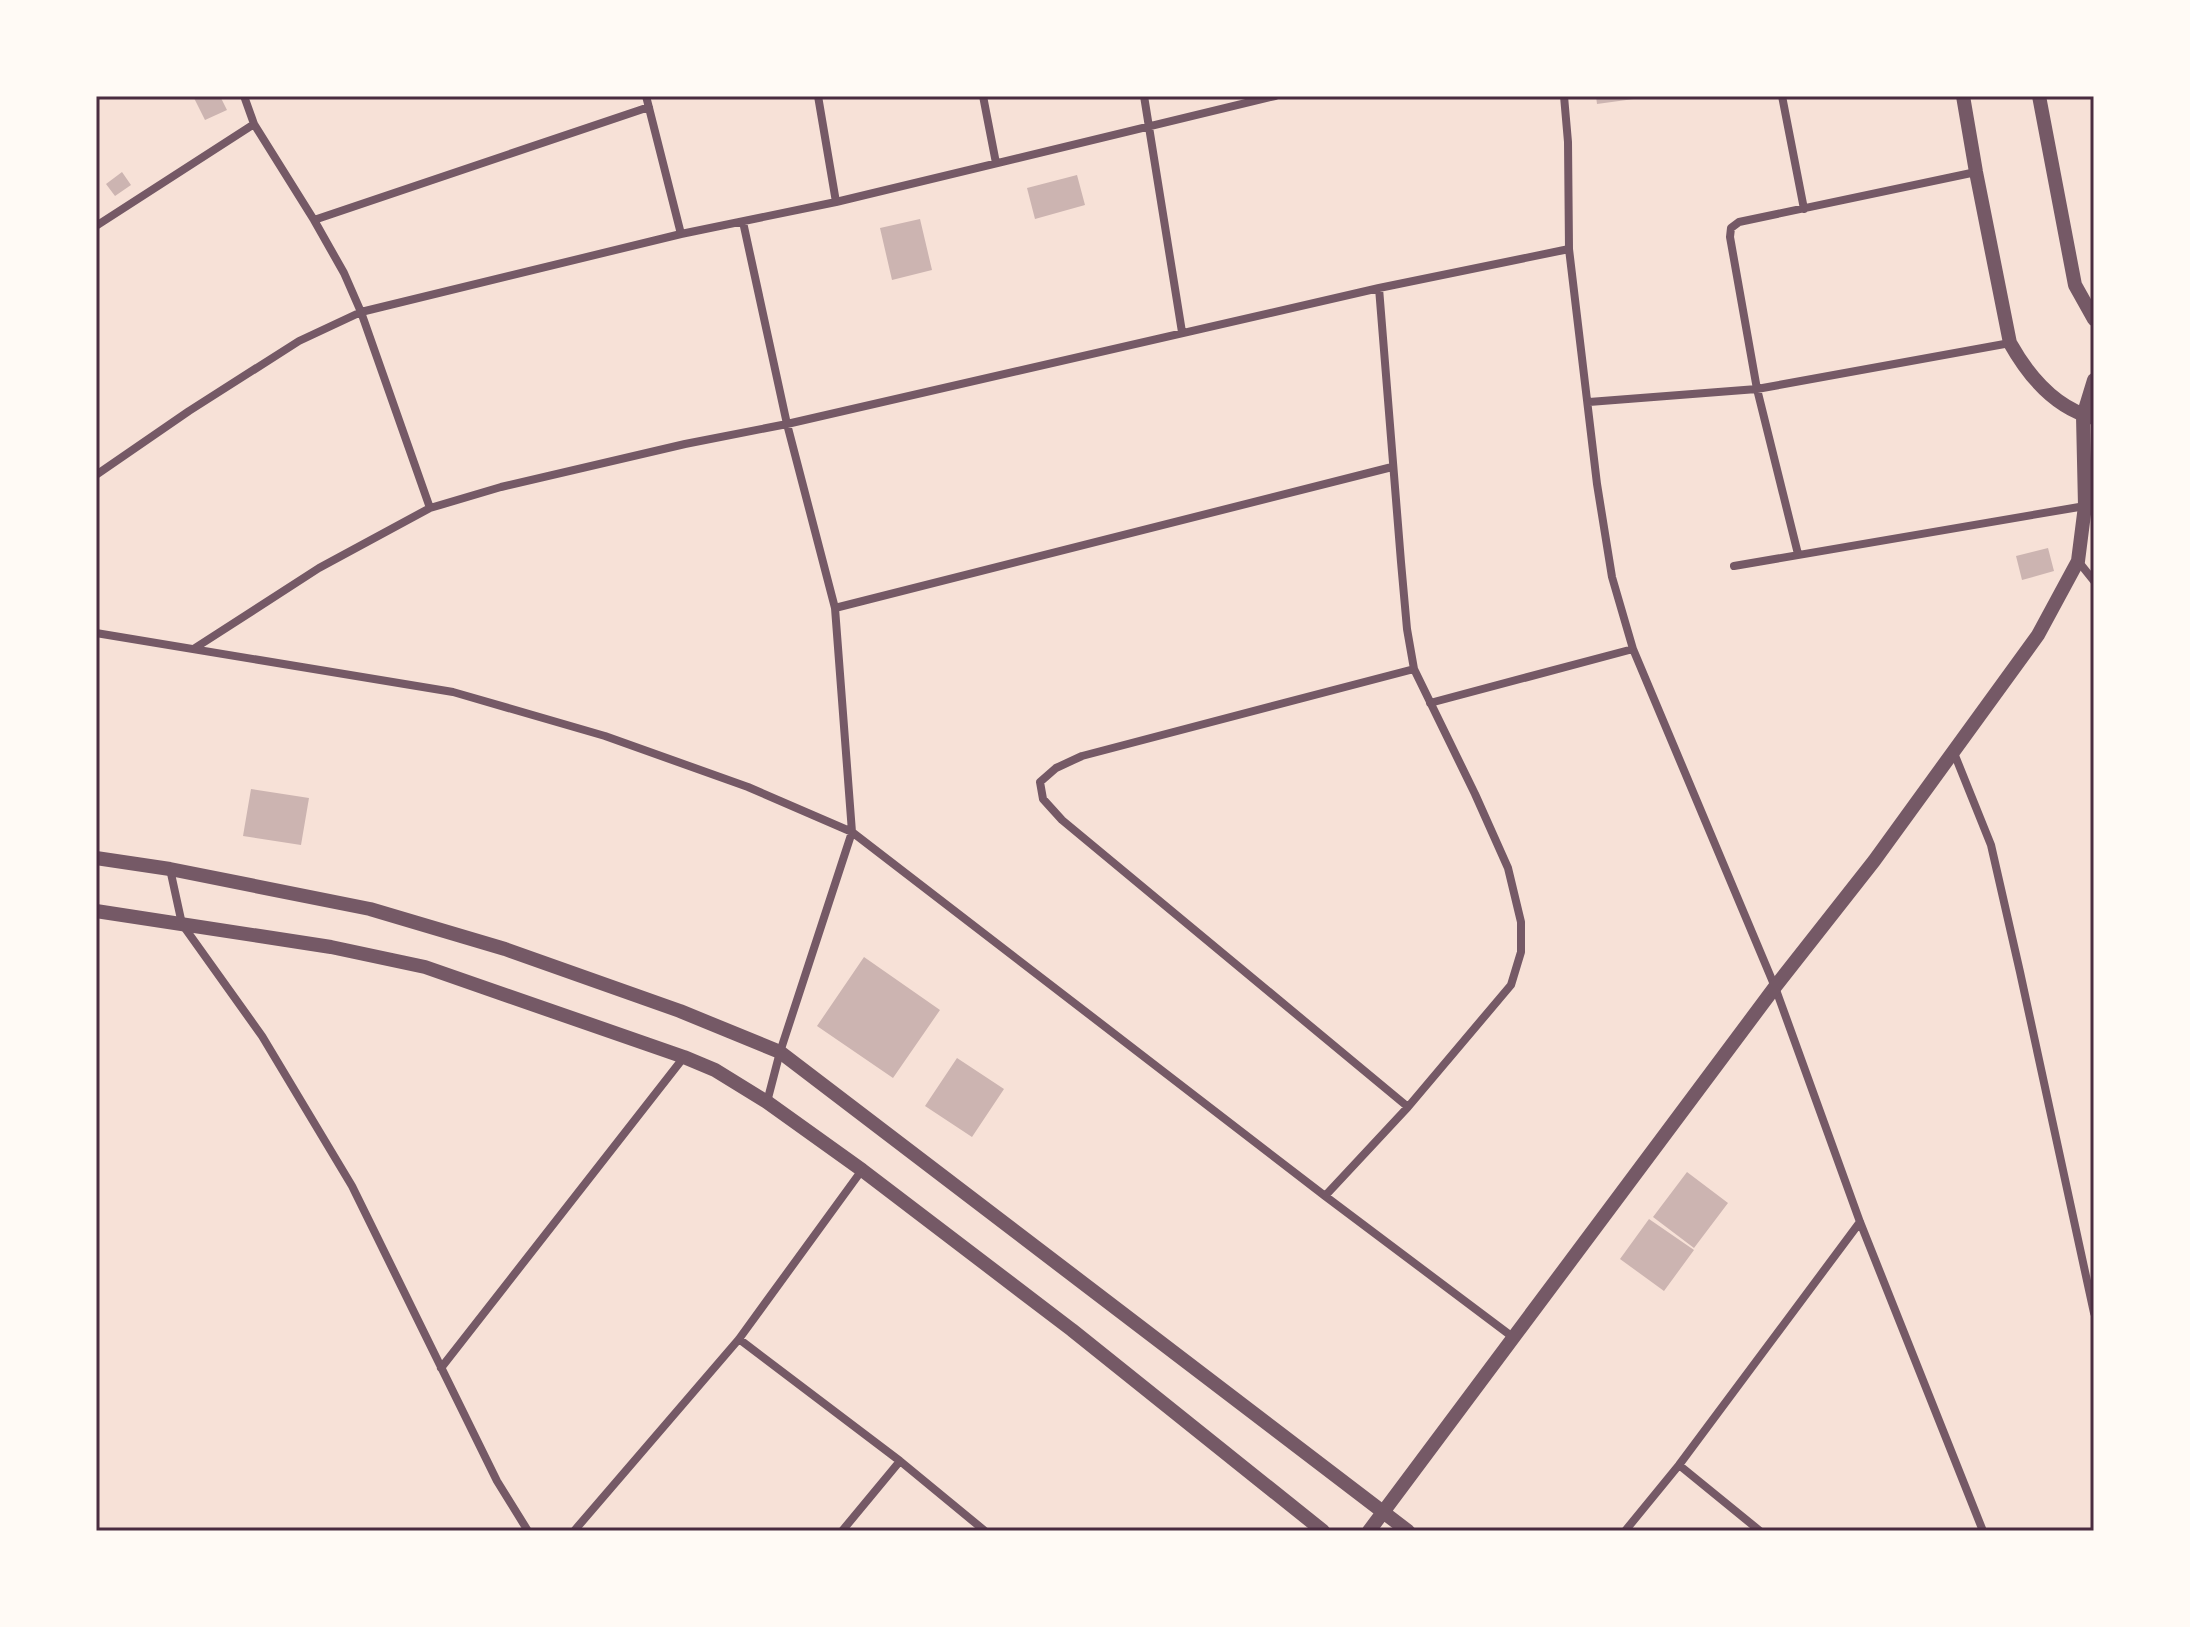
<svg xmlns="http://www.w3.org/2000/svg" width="2190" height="1627" font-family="'Fira Sans Condensed',sans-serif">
  <rect width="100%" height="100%" fill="#f7e1d7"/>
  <!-- building -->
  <path fill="#ccb4b1" d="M193,96H220L227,110L205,120Z
    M1596,96H1641V98L1597,104Z
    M122,172L131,185L115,196L106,184Z
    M1077,175L1085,205L1035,219L1027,188Z
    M920,219L932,270L892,280L880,228Z
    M2048,548L2054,571L2022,580L2016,556Z
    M251,789L309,798L301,845L243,836Z
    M864,957L940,1010L893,1078L817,1026Z
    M957,1058L1004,1089L972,1137L925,1106Z
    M1687,1172L1728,1203L1694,1248L1653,1217Z
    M1649,1219L1694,1250L1664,1291L1620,1259Z"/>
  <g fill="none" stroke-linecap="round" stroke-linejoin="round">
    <!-- minor -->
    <path stroke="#755966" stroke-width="8" d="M244,96L254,124L314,220L344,273L361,312L430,508
      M646,96L681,234
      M818,96L836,202
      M983,96L996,163
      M1144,96L1182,332
      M1564,96L1568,142L1569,249L1597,484L1612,577L1633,649L1775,987L1860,1222L1983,1531
      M1782,96L1804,209
      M314,220L649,107
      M743,222L787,424L835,608L852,832L780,1052L767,1102
      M96,226L254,124
      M1589,402L1757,389L2010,343
      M96,475L189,411L299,341L361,312L681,234L836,202L1275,96
      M1798,554L1757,389L1730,237L1731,228L1739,222L1976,172
      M2078,561L2094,581
      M1734,566L2085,506
      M835,608L1392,467
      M96,633L453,692L605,736L748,787L852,832L1325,1196L1514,1338
      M195,648L319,568L430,508L501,487L685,444L787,424L1379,288L1569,249
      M1430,703L1633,649
      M1954,753L1991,845L2020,972L2094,1313
      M170,869L182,924L262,1036L352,1186L497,1481L528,1531
      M1408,1107L1062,820L1043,799L1040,782L1056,768L1082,756L1414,669
      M1325,1196L1408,1107L1511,985L1521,952V922L1508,868L1475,794L1414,669L1407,629L1401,562L1379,288
      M739,1339L900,1461L985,1531
      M441,1368L684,1057
      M1679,1465L1760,1531
      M574,1531L739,1339L862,1170
      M842,1531L900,1461
      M1625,1531L1679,1465L1860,1222"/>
    <!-- tertiary -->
    <path stroke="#755966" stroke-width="14" d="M1963,96L1976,172L2010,343C2029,377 2055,408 2094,418
      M2039,96L2075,285L2094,319
      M96,858L170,869L370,909L505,949L680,1011L780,1052L1408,1531
      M96,911L331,947L425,967L684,1057L715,1070L767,1102L862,1170L1072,1330L1323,1531
      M1369,1531L1775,987L1874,861L2038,635L2078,561L2085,506L2083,416L2094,380"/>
  </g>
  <!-- border -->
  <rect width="2190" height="1627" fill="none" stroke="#fffaf5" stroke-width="196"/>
  <rect x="98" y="98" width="1994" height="1431" fill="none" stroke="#4a2c40" stroke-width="3"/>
</svg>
